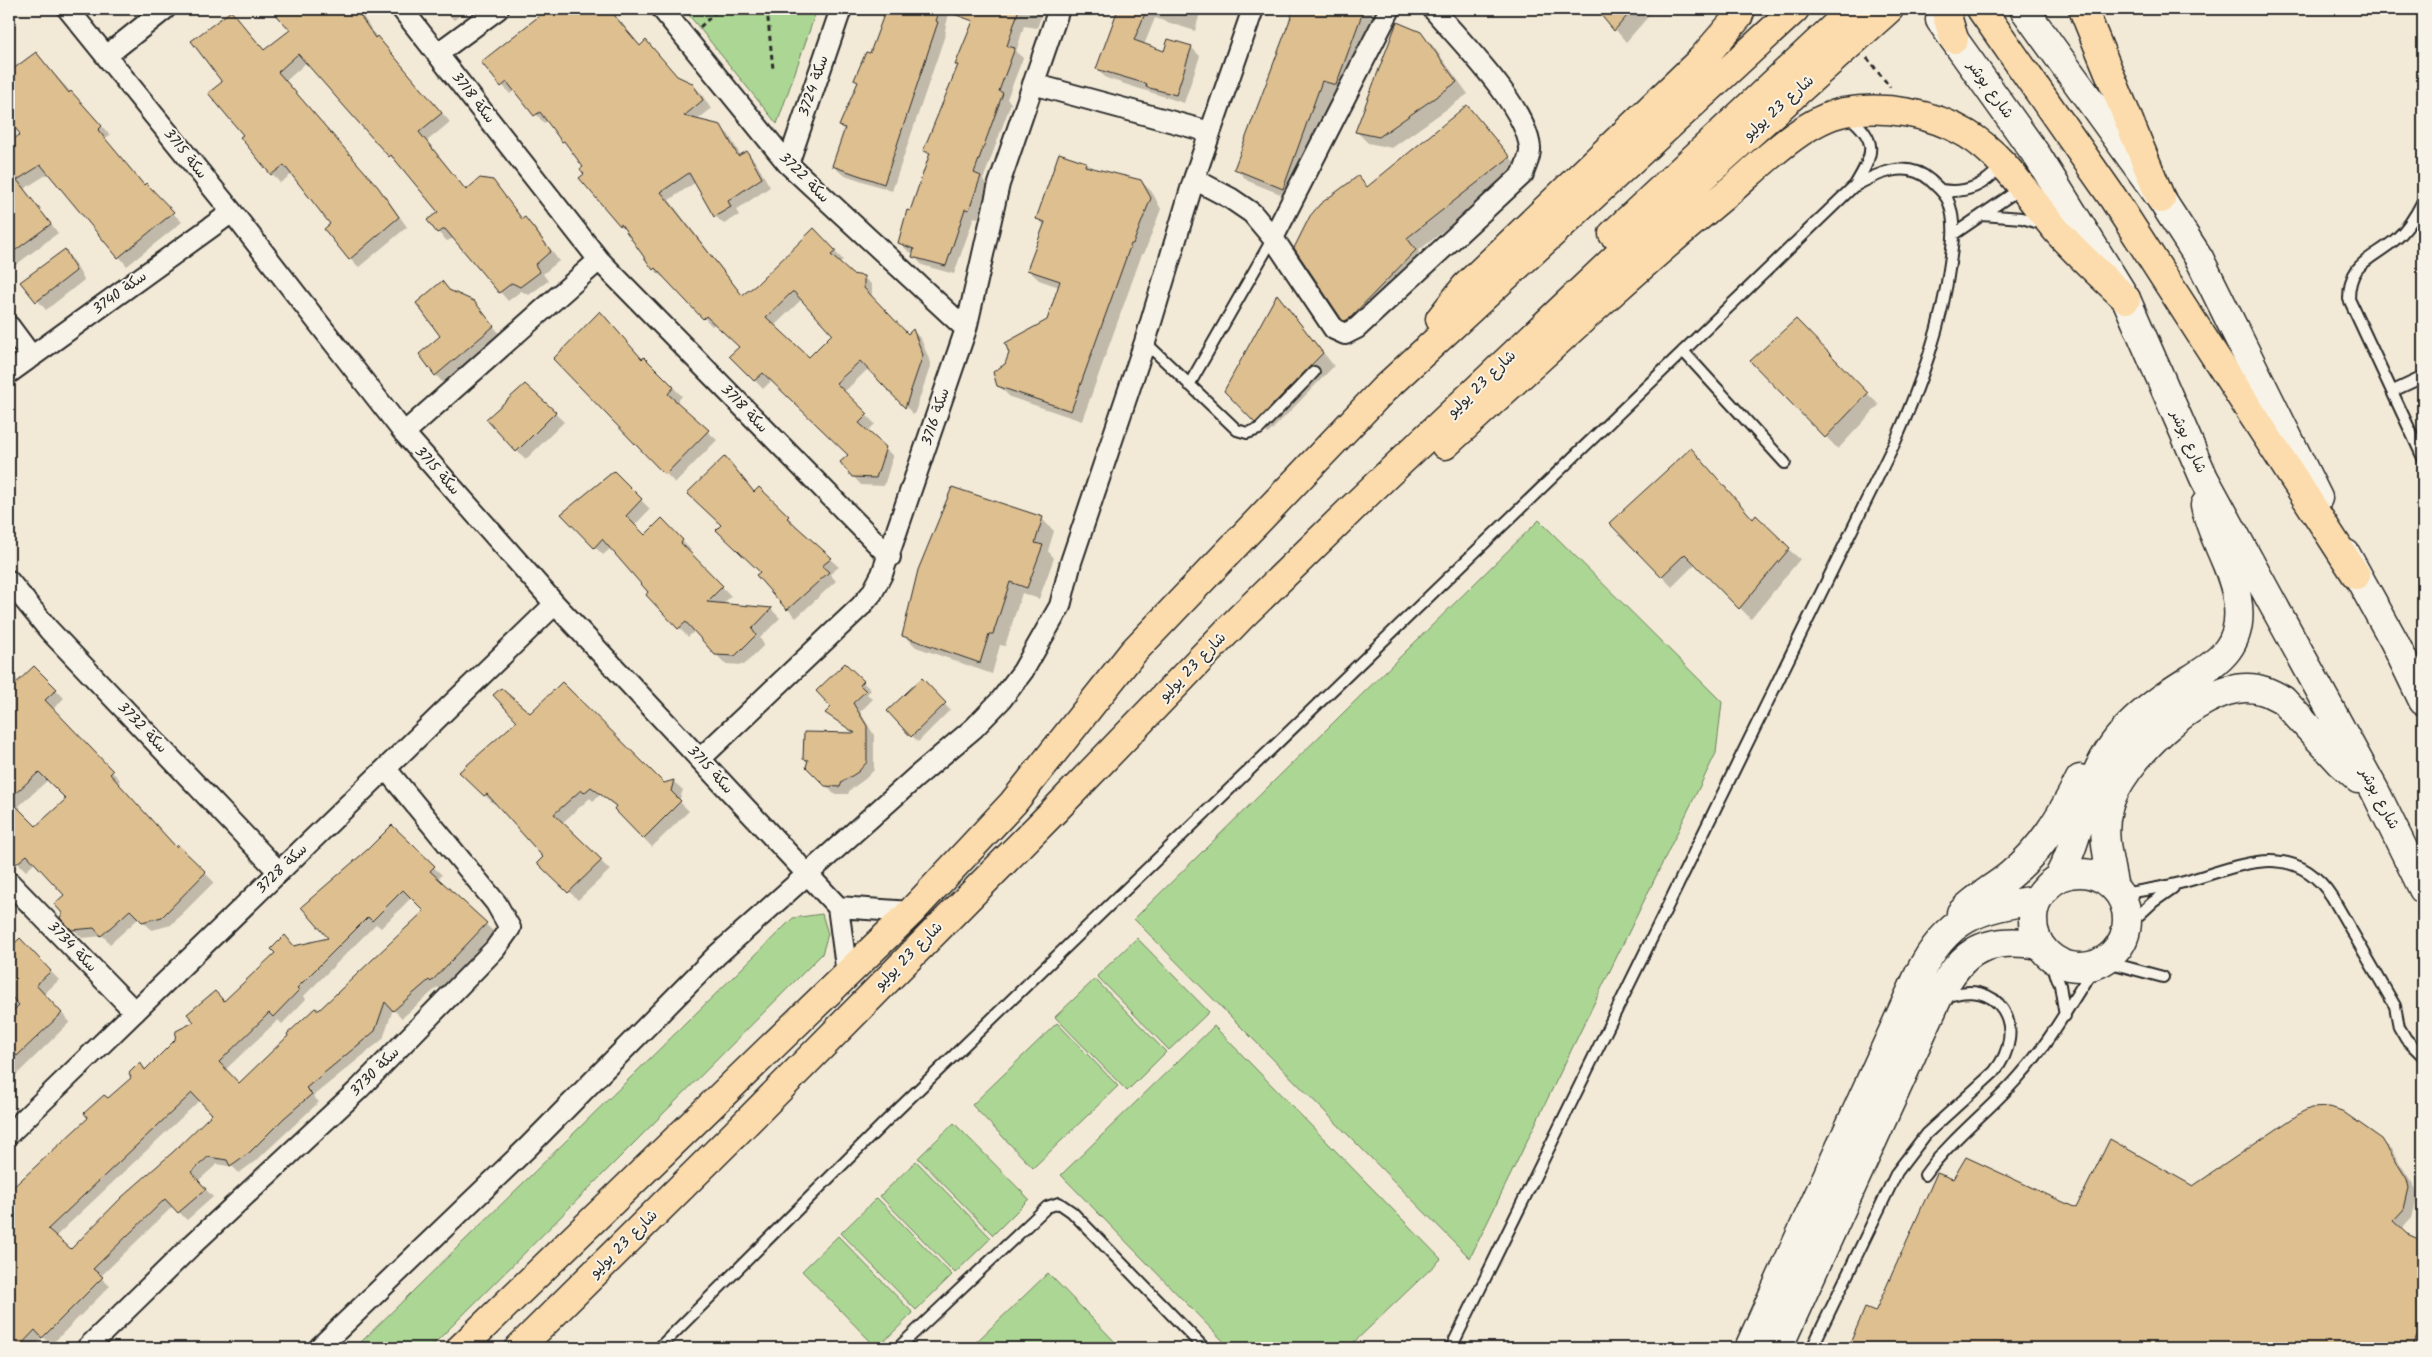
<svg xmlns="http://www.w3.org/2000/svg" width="2432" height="1357" font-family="Kalam,'Playpen Sans Arabic',sans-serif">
  <rect width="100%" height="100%" fill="#f2e9d6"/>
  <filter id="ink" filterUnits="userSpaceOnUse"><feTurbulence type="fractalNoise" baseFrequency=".02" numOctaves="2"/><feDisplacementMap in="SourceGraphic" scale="10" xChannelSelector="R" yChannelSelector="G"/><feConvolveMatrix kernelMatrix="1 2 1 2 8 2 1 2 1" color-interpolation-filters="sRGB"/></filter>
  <g filter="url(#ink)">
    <!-- green -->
    <path fill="#acd694" stroke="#6c8060" d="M684,9H817L777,124Z
      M1539,520L1722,702L1716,753L1470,1258L1134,919Z
      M822,914L828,934L822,954L430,1348H355L793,918Z
      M1137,938L1209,1012L1169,1050L1097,976Z
      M1095,979L1166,1052L1127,1091L1055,1017Z
      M1057,1023L1118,1086L1033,1168L972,1105Z
      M1214,1026L1441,1259L1348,1348H1230L1061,1175Z
      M954,1123L1029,1199L993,1235L918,1158Z
      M916,1161L991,1238L955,1273L880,1196Z
      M877,1198L952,1275L916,1310L841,1233Z
      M838,1236L913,1313L877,1348L802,1271Z
      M1048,1273L1121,1348H970Z"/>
    <!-- shadow -->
    <path fill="#0003" fill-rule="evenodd" d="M272,9H354L364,18L377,38L450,122L427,141L467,191L493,181L523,220L525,218L534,227L559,261L543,274L548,281L529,295L521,291L508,301L454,238L447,241L438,232L440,212L400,164L390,156L307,62L286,81L386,197L407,227L359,267L350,259L332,224L292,174L280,183L242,137L244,135L224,83L231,13L265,51L292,30Z
      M443,9H468L454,20Z
      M551,9H614L611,11L641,47L678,78L692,84L701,93L711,109L697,120L720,126L729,135L741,156L746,152L755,161L770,187L736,210L739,215L724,224L715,216L696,182L669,200L743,296L756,287L814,230L843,260L839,264L852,275L863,277L872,285V297L908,335L913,331L921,339L931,364L914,415L869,368L844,392L875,424L867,432L893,456L884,486L861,485L853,476L850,455L772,380L763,389L731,356L741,347L716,323L712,326L664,276L662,277L654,269L585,175V167L548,120L544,123L515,90L510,94L483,62ZM801,300H803L834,334L809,359L774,326Z
      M887,9H950L945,30L946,32L892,191L842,174L833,166L845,131L840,126L858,83L856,80L871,55Z
      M975,9H1036L1042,14L1037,28L1024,26L1016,52L1023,58L1007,99L1011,103L983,180L989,186L978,218L974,217L954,274L922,265L914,256V254L908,251L900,243L930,156L925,150L959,67L956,64L974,22L971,19Z
      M1121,9H1201L1195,31L1155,18L1144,45L1165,52L1191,47L1200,56L1184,103L1106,78L1097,69Z
      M1295,9H1380L1348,97L1334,92L1295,200L1248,181L1236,169Z
      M1598,9H1655L1626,42Z
      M1420,33L1433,46L1468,94L1392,148L1368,143L1357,132Z
      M36,54L110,135L105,139L145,186L182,222L127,266L49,173L24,189L58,233L9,270V145L22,134L9,118V74Z
      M1466,107L1521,170L1418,251L1427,263L1358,332L1346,320L1358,177L1368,188Z
      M1086,163L1091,168L1141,181L1152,192L1161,209L1144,254H1142L1082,421L1010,397L998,385L1006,365L1048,321L1059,287L1039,280L1028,270L1045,226L1038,219Z
      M65,251L73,260L84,280L46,310L22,282Z
      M450,292L473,302L500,334L443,383L436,375Z
      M1278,296L1334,366L1268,434L1226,390Z
      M1795,321L1879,405L1838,449L1751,361Z
      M555,359H644L682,396L676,403L717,440L675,483Z
      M525,385L564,422L526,459L517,451Z
      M733,466L755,493L759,489L796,525L794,527L839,567L830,574L836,581L796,618L758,576L761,572L722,526Z
      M614,473L650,509L634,526L645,537L662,520L691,550L688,552L731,596L722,605L771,609L780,618L760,638L764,645L744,665L725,664L695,631L688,637L647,595L650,592L611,548L603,555L563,514Z
      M1042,519L1054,531L1048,551L1054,558L1039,599L1022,593L1005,646L1000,645L992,674L916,647L904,635Z
      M1753,520L1800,559L1751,619L1696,563L1672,587L1611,523Z
      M845,665L871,690L867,694L873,699L860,712L874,735V770L865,779L850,790L848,794H834L808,767V763L804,759L855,734L827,713L833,707Z
      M34,667L64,698L52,710L120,780L117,783L176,848L178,846L214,882L171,925L152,930L139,918L110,944L103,936L82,938L62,917L66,895L36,862L26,871L12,857L9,860V671L19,682ZM48,780L68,799L36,828L18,810L21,808L19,806Z
      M922,680L950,710L918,742L889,711Z
      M530,715L663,784L674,782L683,790L679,801L689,811L652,847L615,809L617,807L600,795L593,801L590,798L562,823L610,870L578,900L539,863L545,857L496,803L494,804L461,772Z
      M392,827L442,875L437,880L494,932L440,989L438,987L402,1018L393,1009L383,1039L313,1096L319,1102L258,1159L239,1173L233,1167L217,1164L198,1181L213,1197L187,1220L173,1206L100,1277L110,1286L51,1345L43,1337L33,1348H9V1305L11,1303L9,1301V1188L12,1185L14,1188L49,1158L133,1078L140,1064L147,1070L197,1022L224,1002L277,953L285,937L295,947L330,939L368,851ZM412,897L426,911L239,1085L225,1070L278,1020L282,1024L306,999L304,996L376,924L381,928ZM200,1100L214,1114L123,1198L72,1251L55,1237Z
      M20,940L59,980L44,994L70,1022L9,1082V948Z
      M2381,1140L2391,1149L2416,1189L2417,1198L2412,1218L2401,1230L2423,1242V1348H1850L1866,1309L1875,1313L1953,1181L2076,1210L2193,1188Z"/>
    <!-- building -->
    <path fill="#ddbf90" stroke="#2b2b2b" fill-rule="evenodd" d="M271,9H356L375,38L377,36L442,113L419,132L466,190L480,178L493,180L522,219L525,217L551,251L535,265L540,272L520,287L512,283L499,293L445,229L437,233L427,220L438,212L391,155L389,157L298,54L278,72L378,187L399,217L349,260L324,229L330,224L284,165L271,175L240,137L243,135L208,93L222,82L191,41L231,11L264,50L290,30Z
      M548,9H609L640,46L646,40L677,76L692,83L703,100L684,116L721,125L738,156L747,151L762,178L728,201L731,207L714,217L689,173L661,192L742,295L755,286L814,228L836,251L831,255L852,274L864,276V288L908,334L913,329L923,355L905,408L860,361L836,383L868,414L859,423L886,447L876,478L852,477L840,462L848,455L763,373L754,381L729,356L739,347L706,316L703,319L655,268L653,270L621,224L620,226L579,178L584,174L580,169L583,167L564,141L562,142L540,112L534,116L507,82L501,87L481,62ZM792,292H794L832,334L809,357L766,317Z
      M886,9H940L936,21L938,22L884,184L832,166L845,128L839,126L858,82L854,80L866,52L870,53Z
      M946,9H1019L1007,46L1015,48L999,91L1003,93L974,173L981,176L969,210L965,209L946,266L912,257L914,249L898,243L907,210L910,211L930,153L923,151L958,65H955L973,21L946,11Z
      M1118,9H1147L1134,40L1164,51L1168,39L1192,46L1176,95L1146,87L1147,84L1096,69Z
      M1294,9H1364L1336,85L1322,81L1283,189L1234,169Z
      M1596,9H1633L1614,31Z
      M1397,22L1421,32L1457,82L1379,137L1355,132Z
      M36,52L69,93L71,91L102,126L98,130L144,185L146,183L174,212L118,258L41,165L17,180L51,224L9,255V144L20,134L9,120V72Z
      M1467,105L1510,157L1407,238L1416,250L1350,318L1345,321L1342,320L1294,248L1310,216L1320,204L1358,176L1367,187Z
      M1059,153L1086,162L1085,166L1141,180L1151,198L1133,244H1131L1071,411L997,386L993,372L1005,364L1009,353L1005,343L1047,320L1060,281L1027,270L1045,222L1036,219Z
      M65,249L76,271L36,302L20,282Z
      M442,281L449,290L474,301L494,326L435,376L419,354L440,336L416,303Z
      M1277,294L1323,353L1255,423L1224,391Z
      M600,311L642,359L644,357L674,387L668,394L709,430L665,475L553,359Z
      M1796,319L1868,393L1825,438L1750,361Z
      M525,384L556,412L516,452L486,419Z
      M1691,448L1753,519L1756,515L1790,548L1739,609L1685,554L1661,577L1609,523Z
      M725,456L754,492L759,487L789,516L787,518L832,558L822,566L829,572L787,610L756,575L760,572L716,530L721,525L687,493Z
      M614,471L642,499L626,516L645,535L662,518L683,540L681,543L723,586L707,602L772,608L752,629L756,635L735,656L715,655L686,622L678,629L646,595L648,592L602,539L594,548L561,514Z
      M952,487L1043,517L1035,543L1043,545L1027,588L1010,582L993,634H989L980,663L902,636L918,570Z
      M845,663L864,681L860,685L866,691L853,703L867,726V762L858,772L842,782L840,787L825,786L806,767L808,760L803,759L804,732L855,733L825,713L831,707L816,691Z
      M34,666L57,689L45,700L113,771L110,774L176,847L178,845L206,872L162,917L142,922L130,910L101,936L94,928L72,930L60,918L62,913L54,904L64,895L27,855L16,864L9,856V690ZM39,772L66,799L36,826L9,799Z
      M922,678L946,703L911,737L887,711Z
      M562,682L664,783L674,780L671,791L681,801L643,839L614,809L616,806L591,787L584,793L581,790L554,814L602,860L568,893L537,863L543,857L487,794L484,796L459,772L517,721L493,695L501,688L530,713Z
      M392,825L435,866L430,871L487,923L431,982L429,980L393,1011L385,1002L375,1031L306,1088L312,1094L284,1118L250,1152L230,1166L227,1160L208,1157L191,1172L206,1189L178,1213L165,1199L93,1269L103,1277L42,1338L35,1330L18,1348H9V1191L88,1118L84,1113L104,1095L108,1098L131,1078L129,1073L140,1062L145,1070L175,1040L176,1031L194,1022L187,1014L215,991L224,1001L275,953L271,949L285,935L294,946L328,938L301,907L367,850ZM403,890L424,911L319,1010L315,1008L287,1034L288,1036L239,1083L219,1062L269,1013L273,1017L299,990L297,988L368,917L372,921ZM192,1093L212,1114L173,1152L122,1197L71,1249L48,1229Z
      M20,938L51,971L36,985L62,1013L17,1056L9,1048V1015L19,1005L9,994V949Z
      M2330,1107L2342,1111L2382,1139L2407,1179L2409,1188L2404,1209L2393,1221L2407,1234L2423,1241V1337L2418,1334L2412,1348H1848L1865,1308L1875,1312L1937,1173L1953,1179L1966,1157L2076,1208L2110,1139L2193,1186L2302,1112L2311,1108Z"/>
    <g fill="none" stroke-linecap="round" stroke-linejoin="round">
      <!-- lane casing -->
      <g stroke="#2b2b2b" stroke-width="14">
        <path id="lane" d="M1848,116C1879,140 1874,154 1855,185
          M1941,190C1968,194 1984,185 2002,166
          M2423,201C2416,215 2408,229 2396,239C2372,260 2349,261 2349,299L2423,458
          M1982,215L2022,218L2042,224
          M1954,234L2021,188
          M1145,342L1237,430L1247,433L1259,429L1314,372
          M1683,351L1785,463
          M1189,385L1273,238
          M2393,391L2423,377
          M2119,894C2141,891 2162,888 2184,882C2238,867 2293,837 2332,897L2395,1006L2399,1027L2406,1039L2423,1056
          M2127,926L2153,902L2173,888
          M2048,955L2060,985L2065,1016
          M2103,961L2163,977
          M1925,1175C1953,1136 1992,1109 2022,1073C2052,1039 2072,1000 2097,963
          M659,1348L885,1122L1853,187C1876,174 1906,159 1930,180C1937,187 1946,193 1949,203C1956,223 1953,242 1950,263C1942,326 1921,383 1896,440L1451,1348
          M898,1348L1047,1207L1059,1203L1072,1212L1204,1348
          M1812,1348L1897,1172L1926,1134L1994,1072C2030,1029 1999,974 1944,998"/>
      </g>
      <!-- street casing -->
      <g stroke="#2b2b2b" stroke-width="24">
        <path id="street" d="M68,9L232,212L404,433L555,604L838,907L847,974
          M402,9L599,260L890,557
          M662,9L788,164L966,329
          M438,53L498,9
          M106,56L165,9
          M1033,84L1210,132
          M788,164L841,9
          M1194,179L1230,198L1252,213L1273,238L1390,9
          M1273,238L1334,329L1345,334L1357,328L1523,174C1525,166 1531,156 1530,148C1526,106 1461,42 1433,9
          M9,326L32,357
          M9,373L232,212
          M404,433L599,260
          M9,581L49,630L279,872
          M700,759L861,606L872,593L882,574L966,329L999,184L1059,9
          M9,882L135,1012
          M838,907L911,912
          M9,1134L555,604
          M87,1348L192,1245L358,1090L495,949L510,928L496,903L386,769
          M319,1348L528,1147L717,955L916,777L974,728L1001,700L1023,671L1060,606L1071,562L1145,342L1194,179L1253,9"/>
      </g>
      <!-- secondary casing -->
      <g stroke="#2b2b2b" stroke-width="31">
        <path id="secondary" d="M2024,9L2161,199L2199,258L2318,498
          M1940,20L2038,157L2126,299L2204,478L2375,791L2423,889
          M2346,554L2394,641L2423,701
          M2033 920a47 47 0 1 1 94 0a47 47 0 1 1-94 0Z
          M2058,878C2082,836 2083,786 2113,745C2127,725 2148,708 2168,694C2206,667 2247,656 2237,598C2232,565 2211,537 2205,505
          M2114,888C2109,861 2101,835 2108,808C2120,762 2198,687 2247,688C2261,688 2271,693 2283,700L2341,763L2359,779
          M1961,913C1975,898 1994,888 2010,875C2042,849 2061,816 2080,779
          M1749,1348L1919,974C1947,918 1977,908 2037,900
          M1778,1348L1934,1006C1958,954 1980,935 2040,945"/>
      </g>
      <!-- primary casing -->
      <g stroke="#2b2b2b" stroke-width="31">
        <path id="primary" d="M1945,9L1954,39
          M1981,9L2113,198L2356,575
          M2083,9L2161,199
          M1613,234L1853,9
          M1440,319L1465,287L1701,60L1738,17L1741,9
          M1445,445C1540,358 1633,271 1732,189C1762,163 1804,120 1844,112C1884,105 1932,113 1967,134C2004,156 2029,198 2057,231C2078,255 2103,277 2126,299
          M461,1348L911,912L1013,803L1133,652L1383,390L1795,9
          M519,1348L735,1134L1055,810L1241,617L1369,492L1668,208L1889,9"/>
      </g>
      <!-- path -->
      <path stroke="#2b2b2b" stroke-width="3" stroke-dasharray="5 4" stroke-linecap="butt" d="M767,9L773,69
        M700,27L719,9
        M1867,58L1890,87"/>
      <!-- lane -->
      <use href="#lane" stroke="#f7f3e8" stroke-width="10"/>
      <!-- street -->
      <use href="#street" stroke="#f7f3e8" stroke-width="20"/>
      <!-- secondary -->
      <use href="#secondary" stroke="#f7f3e8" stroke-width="28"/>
      <!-- primary -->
      <use href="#primary" stroke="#fcdcac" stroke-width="28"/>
    </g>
  </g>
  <g text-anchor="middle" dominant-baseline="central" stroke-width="4" stroke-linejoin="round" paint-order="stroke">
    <!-- street labels -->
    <g font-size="15" fill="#2b2b2b" stroke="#f7f3e8">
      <text transform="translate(814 86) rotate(-71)">سكة 3724</text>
      <text transform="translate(1990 90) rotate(54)">شارع بوشر</text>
      <text transform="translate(473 98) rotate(52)">سكة 3718</text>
      <text transform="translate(1779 108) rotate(-42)">شارع 23 يوليو</text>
      <text transform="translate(185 154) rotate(51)">سكة 3715</text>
      <text transform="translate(804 178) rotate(45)">سكة 3722</text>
      <text transform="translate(120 293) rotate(-36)">سكة 3740</text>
      <text transform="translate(1482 384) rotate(-44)">شارع 23 يوليو</text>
      <text transform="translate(744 409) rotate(46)">سكة 3718</text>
      <text transform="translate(936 417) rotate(-72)">سكة 3716</text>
      <text transform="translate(2188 442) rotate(66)">شارع بوشر</text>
      <text transform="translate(437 471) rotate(48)">سكة 3715</text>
      <text transform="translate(1193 667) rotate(-46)">شارع 23 يوليو</text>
      <text transform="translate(142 728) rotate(46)">سكة 3732</text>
      <text transform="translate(710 770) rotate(47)">سكة 3715</text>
      <text transform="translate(2379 799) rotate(62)">شارع بوشر</text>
      <text transform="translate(282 869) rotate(-44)">سكة 3728</text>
      <text transform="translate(72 947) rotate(46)">سكة 3734</text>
      <text transform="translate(909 956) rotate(-45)">شارع 23 يوليو</text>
      <text transform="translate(375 1072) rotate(-45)">سكة 3730</text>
      <text transform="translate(624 1244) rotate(-45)">شارع 23 يوليو</text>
    </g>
  </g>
  <!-- margin -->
  <rect width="2432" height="1357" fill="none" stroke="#f7f3e8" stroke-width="30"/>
  <rect x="15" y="15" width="2402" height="1327" fill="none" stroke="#2b2b2b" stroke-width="2" filter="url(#ink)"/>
</svg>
